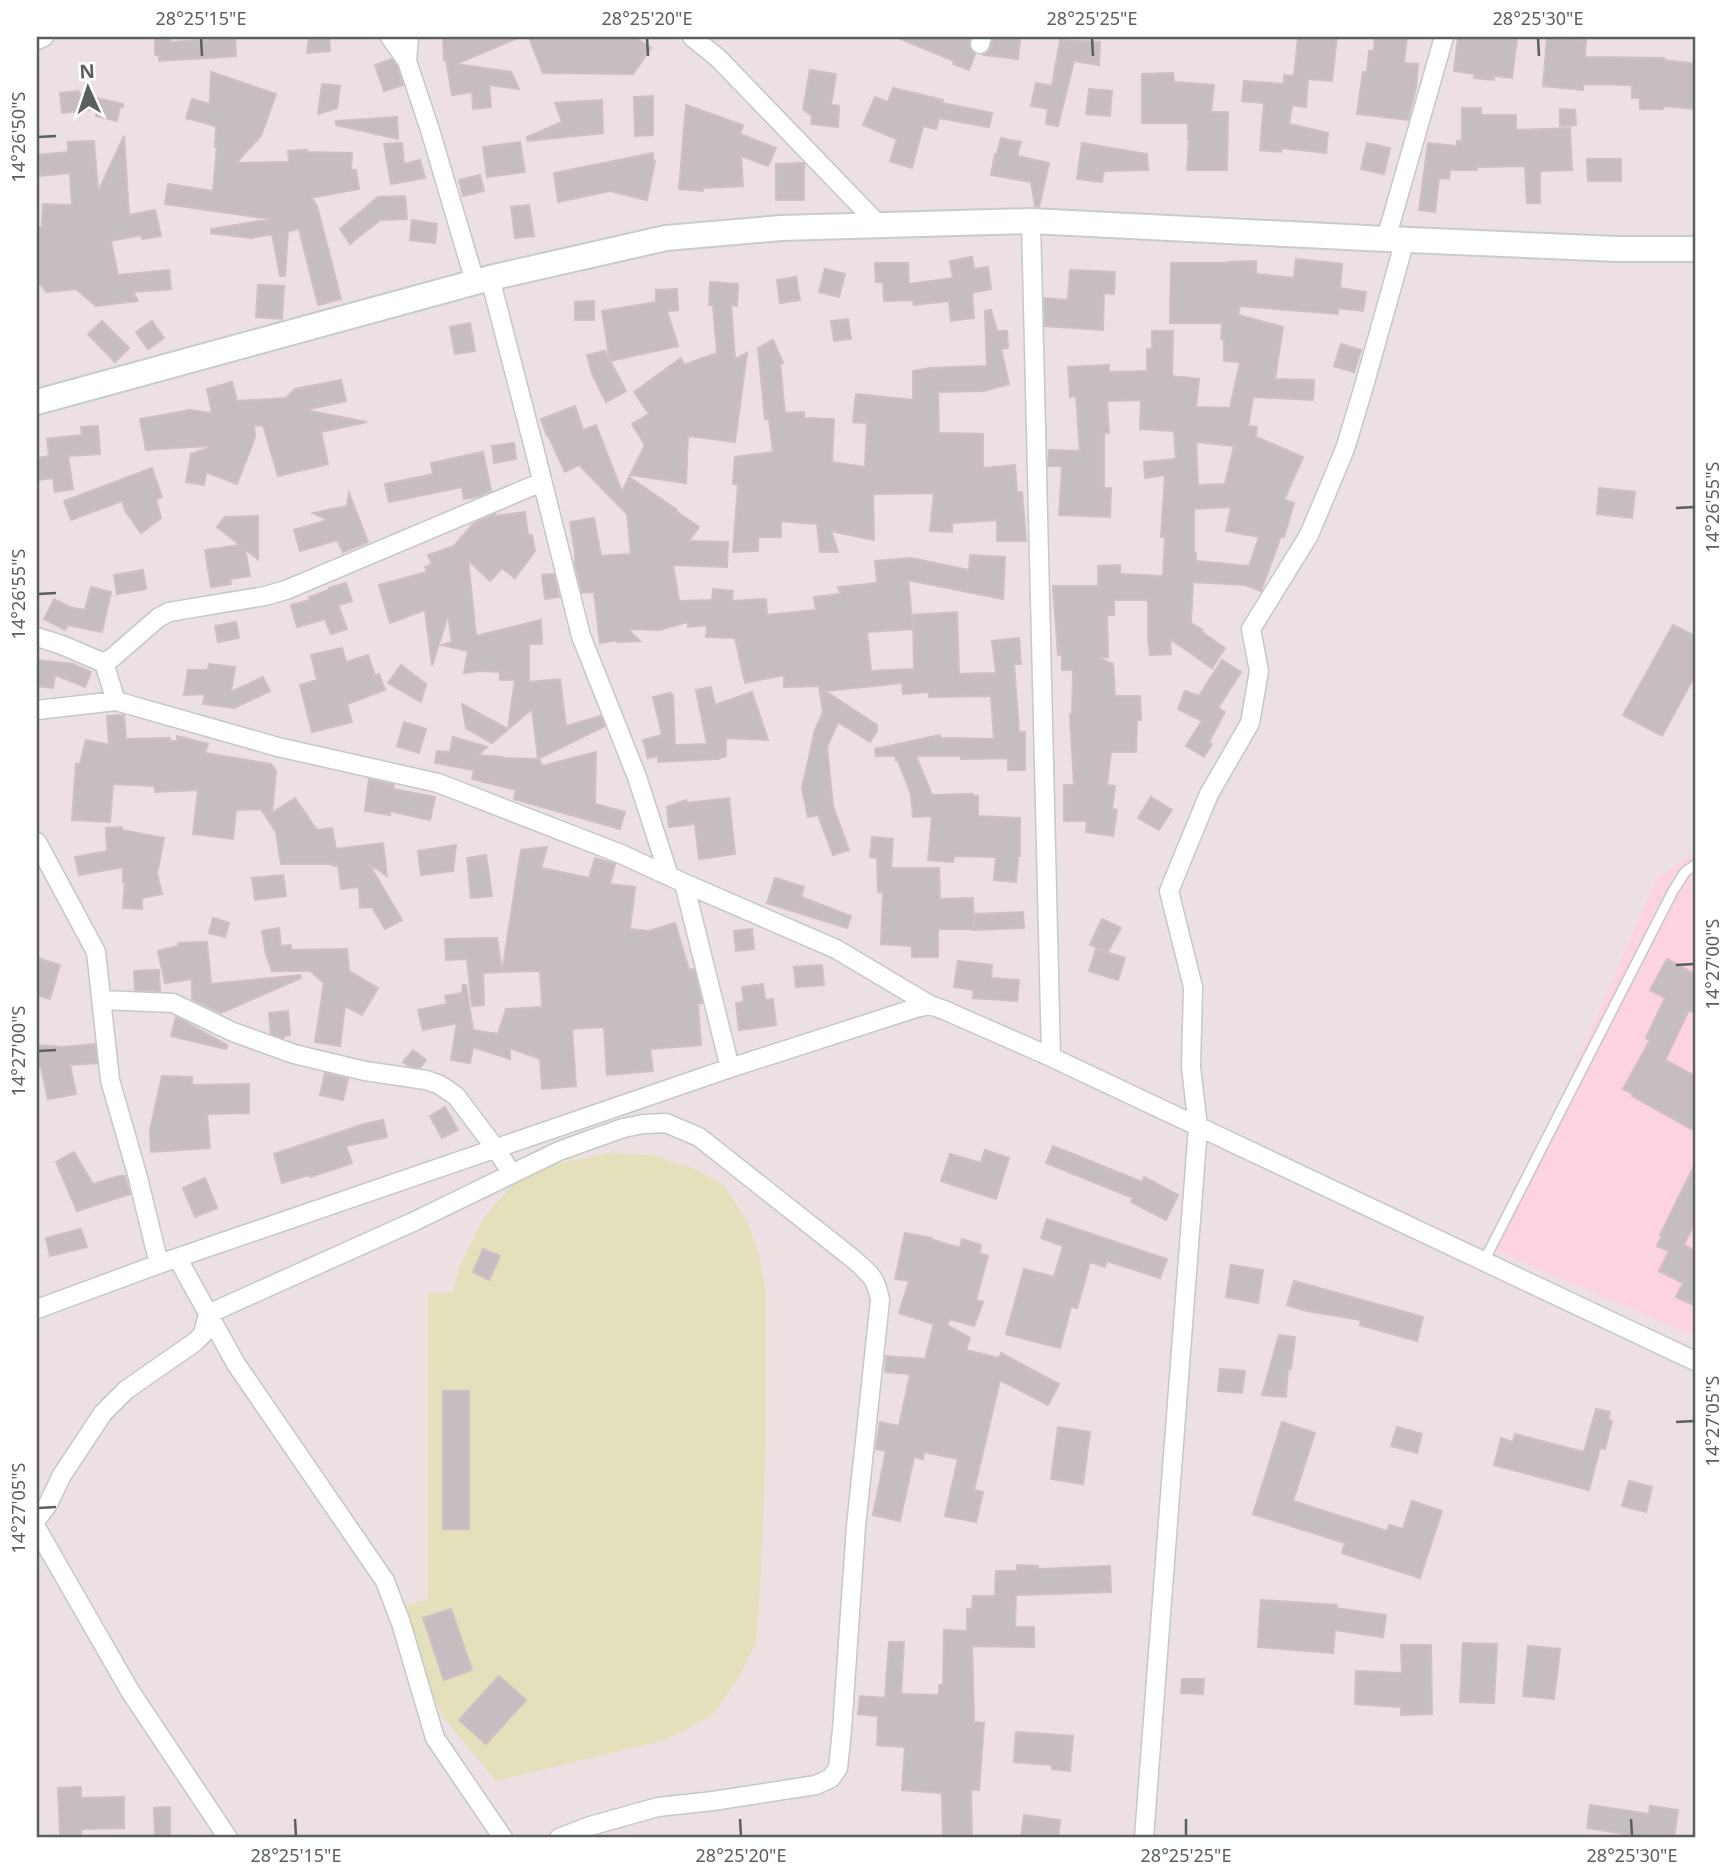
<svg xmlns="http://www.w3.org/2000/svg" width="1732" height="1875" font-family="'Noto Sans',sans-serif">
  <rect width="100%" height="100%" fill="#ece0e3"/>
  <!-- commercial -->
  <path fill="#fdd3e0" d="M1695,852V1336L1496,1251L1656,879Z"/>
  <!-- green -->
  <path fill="#e4e0bc" d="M609,1153L652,1155L695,1169L724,1185L748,1223L759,1254L766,1291V1445L760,1593L756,1642L740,1675L714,1714L665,1740L496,1781L441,1714L400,1608L428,1599V1293H452L461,1263L483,1219L514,1183L557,1164Z"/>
  <!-- building -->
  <path fill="#c6bdc1" stroke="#d0bec5" stroke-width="2" fill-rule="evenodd" d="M155,37H170V42L209,40V37H235L236,56L159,61V55H155Z
    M309,37H329L330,51L307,53Z
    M443,37H520L456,64L511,72L519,89L489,85L491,107L473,109L472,92L452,95L446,60H444Z
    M529,37H634L651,48L633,74L543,73Z
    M896,37H970L969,47L975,54L969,70L953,64L954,61Z
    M993,37L1020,40L1018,59L984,55L991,48Z
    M1298,37H1337L1332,81L1308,79L1306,107L1292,105L1289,124L1328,133L1326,153L1281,148V152L1260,150L1264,103L1242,101L1244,81L1284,84V75L1294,76Z
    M1375,37H1407L1404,63L1418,64L1416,88L1408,120L1357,114L1363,72H1367L1369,51H1374Z
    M1458,37H1495L1517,39L1512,78L1494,76V80L1474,78L1475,74L1454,71Z
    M1547,37L1586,40L1585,57L1664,58V60L1695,64V109L1663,106V109H1640V98H1632V85L1583,84V90L1543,86Z
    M1060,40L1100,42L1099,65L1074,61L1058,126L1046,124L1048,109L1031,106L1036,83L1052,86Z
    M392,59L397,66L403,85L384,91L375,65Z
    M810,70L836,74L831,105L839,106L838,127L811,124L812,116L803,109Z
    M211,72L276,94L261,136L236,163L289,162L288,151L307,150V152L352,153L351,170H356L359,189L316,197L314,193L315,197H311L317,206L341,299L318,305L299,229L288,231L285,276H280L272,234L251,238L211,233V229L271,219L165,204L168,184L213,191L217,147H215L216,126L186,118L192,99L210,104Z
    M1173,73L1174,82L1214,85L1211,112H1228L1227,170H1187L1189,139H1188V123H1142V74Z
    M322,84L340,86L337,108L318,114Z
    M893,88L943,100L942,103L992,113L989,127L939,118L936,129L923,126L912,168L890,161L897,139L863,125L875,97L888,102Z
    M1089,89L1112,91L1110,116L1086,114Z
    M79,91V94L123,104V107H120L117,121L96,116L97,109L62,113L60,93Z
    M653,96V135L635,136L634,97Z
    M602,100L603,133L528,141L527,137L562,122L555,103Z
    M686,105L743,125L740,134L776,148L768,166L741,156L743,186L703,188V191L679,189Z
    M1462,108H1481V115H1516V130L1570,128L1572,170L1540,171V203H1527L1525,166L1477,167V170H1450L1449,179L1439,178L1435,212L1419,210L1428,143L1457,146V141H1462Z
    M1560,109L1575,110L1576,125L1560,126Z
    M397,117L398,139L336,125V121Z
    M124,136L129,215L155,210L161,236L142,239L141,235L111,241L118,275L169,270L171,289L133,292L138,301L96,306L76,289L47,292L37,281V227H42L43,204L72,205L70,173L40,176L38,155L68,152V142L94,141L98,192Z
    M1001,138L1021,142L1017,156L1049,163L1039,207L1035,206L1031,182L991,175L995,154H997Z
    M520,142L525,172L487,177L483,147Z
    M402,143L404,164L420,160L425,178L391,184L384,144Z
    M1082,143L1147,154L1148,170L1104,171L1102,182L1077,179Z
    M1367,143L1390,148L1384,174L1361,169Z
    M653,153V161H655L647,200L610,191L558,202L554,173Z
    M1587,159H1621V181H1588Z
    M804,163V200H776V164Z
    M480,175L484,191L463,196L459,180Z
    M405,196L407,219L380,220L350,244L340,229L378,197Z
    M529,205L534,236L515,238L511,207Z
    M412,220L437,224L435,243L410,240Z
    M972,257L974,269L988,267L991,289L972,293L974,318L951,321L949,301L914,305L913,300L884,301L883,282H876L875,263H908L909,284L953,278L950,261Z
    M1296,259L1342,264L1340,288L1366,292L1363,311L1338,308V314L1240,306L1238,315L1283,327L1275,379L1314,380L1313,400L1253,397L1248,426L1257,427L1256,437L1303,457L1284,500L1294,503L1284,537L1281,536L1261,591L1245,585L1193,582L1191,623L1203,630L1202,632L1225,648L1212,668L1170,639L1171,654L1150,655L1148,639V600H1114V615H1107L1108,657L1098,658L1113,664L1115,696H1140L1141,720H1137L1136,752H1111L1107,785L1115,786L1112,809L1117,810L1113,836L1086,832L1087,821H1064V785H1074L1070,714H1072L1073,670H1062V654L1058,655L1053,586H1098V566L1120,565V574L1163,576L1165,537H1161L1165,475L1145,478L1144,462L1176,459L1174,431L1140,429L1141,400L1107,401L1109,433H1104V488H1111L1110,517L1059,515L1062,466H1048L1049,450L1080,451L1076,396L1070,397L1068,367L1109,365V372L1147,371V349H1152V331H1173L1172,376L1199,379L1196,407L1230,408L1240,362L1224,361V339H1221L1222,323H1170L1171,263H1229V262L1256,261V274L1294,278ZM1196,442L1234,446L1225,484L1198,485ZM1231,507L1226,531L1259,537L1249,566L1196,561V553H1194V509Z
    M825,269L845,274L839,297L819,292Z
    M1070,270L1115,272L1114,294L1104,293L1103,330L1045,326L1044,298L1068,300Z
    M796,277L800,300L780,303L777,280Z
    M710,282L738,284L737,306L731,305L735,359L747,353L735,442L688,436L686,483L630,475L645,445L632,424L649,414L634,392L681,358L684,365L717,353L713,305H709Z
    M258,285L284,286L282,319L256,317Z
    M677,289L678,310L667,311L678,346L610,361L602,311L656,302V290Z
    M594,301V320H575V302Z
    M991,310L997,331H1007L1008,348L1001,349L1009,384L983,391L938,392L939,433L983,434V468L1015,465L1017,492H1022L1026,541H997V520L952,523V532L930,531L934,493L873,494L874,540L831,531L838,552H820L817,524L781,521V537H758V551L733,552L738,484H733L735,457L773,452L769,419H765L758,348L773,340L783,363L780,364L785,413L804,412V418L834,419L832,462L865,467L867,423L853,422L856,394L913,400V371L931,368L987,366L985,311Z
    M848,319L851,339L834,341L831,321Z
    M102,321L129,348L115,362L88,334Z
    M152,321L164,338L148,349L136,332Z
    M470,323L475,351L455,354L450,327Z
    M1341,344L1361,350L1354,372L1334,366Z
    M605,351L626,391L606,402L592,374L587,355Z
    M341,380L346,401L305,410L367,422L321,432L328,464L278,476L263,425L254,426L255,437L237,484L206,472L204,485L186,482L191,454L208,448V446L146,450L140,419L190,410L212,413L207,389L232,382L237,401L286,398L295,389Z
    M575,406L583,430L596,425L622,492L629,477L677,510L676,511L699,527L689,541L728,542L727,567L673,565L679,601L712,600L713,589L733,591L732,601L766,599L767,615L816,610L814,597L841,594L838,587L877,583L875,561L911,558L969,570L970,555L1005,557L1003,599L908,580L913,629L867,632L871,671L914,669L913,615L957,612L959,674L996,673L992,641L1019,638L1021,664H1014L1019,732H1025V770H1008V758L961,759V756H916L932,795L973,794V796H978V816L1020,818V856H1018L1016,882L994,880L996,857L954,856L953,862L928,860L932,816L913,817L911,794L898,761H896L895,756H876L875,749L940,735V738L994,739L991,696L929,697V692L903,694L902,683L825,691L877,725V731L870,742L838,722L827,747L833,806L849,850L833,855L818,815L808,817L802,788L815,730L823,712L819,686L784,687V675L745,683L735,638L706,637L707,625L688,627V622L659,630L628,629L640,641L617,642V640L600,643L594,592L582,593L575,564V552L570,522L594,518L601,556L631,554L627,514L579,465L565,472L548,435L547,436L541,419Z
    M98,426L100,454L68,456L73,489L55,492L53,478L37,480V458L49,456L47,439L82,435L81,427Z
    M514,443L516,459L494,463L492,446Z
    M483,452L491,491L480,496L464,499L462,487L389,502L385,484L433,474L431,463Z
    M152,468L162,497L156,499L161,518L141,533L126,512L122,501L71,520L64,501Z
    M1599,488L1635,492L1632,518L1597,514Z
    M349,493L368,542L343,552L337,540L300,551L294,530L328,520L313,513L347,506Z
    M525,512L528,535H532L535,551L515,578L502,568L490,581L468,560L476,636L541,620L542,644H529V682L560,679L566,726L601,716L605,726L538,759L532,709L492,743L466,728L462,704L508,729L515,680H500V672L480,671L464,673L468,651L442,645L452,642L448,615L432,666L425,610L390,623L379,585L427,572L425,567L432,564L428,555L454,546L473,524L495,514L496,516Z
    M258,516V559L245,549L250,576L230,579L231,584L211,587L205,550L240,545L217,527L225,517Z
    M143,570L146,589L117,594L114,575Z
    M554,574L559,597L545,599L542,575Z
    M346,583L352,601L338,605L347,629L331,634L325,619L297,627L291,605L310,600L309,597L329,590V588Z
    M91,587L111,592L102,632L68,625L65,630L44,619L54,599L69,607L85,610Z
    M236,622L239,638L218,642L215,626Z
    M1673,625L1695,636V675L1662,736L1623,715Z
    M342,648L346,662L368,655L375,676L379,674L385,690L347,704L352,722L312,732L300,685L317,680L311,655Z
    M37,660L73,664L91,672L85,687L55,675L53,688L37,686Z
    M1222,660L1241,672L1218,708L1225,712L1209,742L1212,744L1204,757L1186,746L1202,721L1178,709L1185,691L1199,696Z
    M209,664L235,667L231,692L263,677L270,691L234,708L203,704L205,694L184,695L188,670H208Z
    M401,665L426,684L421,702L388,683Z
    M711,687L715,705L752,692L768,740L726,738V756L718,759L658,762V756L648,758L643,740L662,735L653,697L670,693L671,696L673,695L675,745L707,744L696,690Z
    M124,715L126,739L170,738V741H177V736L208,744L205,753L271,764L276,771L272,813L295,798L317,830L332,828L336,849L383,843L387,876L369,864L402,920L385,929L372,907L360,908L359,887L341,889L338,865L333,866L332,864H281L276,832L261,809L236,810L233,839L193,834L198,790L155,792V786L113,784L110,822L72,820L76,764H80L86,740L109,745L107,716Z
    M404,722L426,729L419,753L397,746Z
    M453,737L487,747L478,755L502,757L501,758L539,759L542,766L596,752L595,804L625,812L620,829L514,799L516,790L472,779L474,770L435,763L437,751L450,752Z
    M369,779L394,785L393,789L435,797L430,820L390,811V815L365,811Z
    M1151,797L1172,810L1159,830L1138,818Z
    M729,798L735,854L699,859L695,824L669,827L667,807L686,800L687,803Z
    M122,827V830L164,838L157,874L162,894L142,898V909L123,908L125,882H123V867L79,875L75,857L107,851L106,828Z
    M872,837L893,839L891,868H939L940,899L973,898L974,927L975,914L1023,912L1024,928L973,930V929H938V957H912V946L881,944L883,892H878L877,858L870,857Z
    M456,845L453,871L421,875L418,851Z
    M547,847L541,868L589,878L595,858L615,864L610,884L635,887L630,929L649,931L675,923L689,970L694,969L702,1003L698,1004L701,1045L650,1049L653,1071L607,1075L604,1027L572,1029L576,1086L542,1089L540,1059L510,1048V1059L473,1047L470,1063L451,1060L457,1023L423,1030L418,1010L447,1004L445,996L462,993L463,985H466L473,1030L498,1034L506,1009L542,1007L540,971L502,972L521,850Z
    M486,855L492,896L471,898L467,858Z
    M283,875L286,896L255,900L252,878Z
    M775,878L804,887L801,897L851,916L847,928L767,903Z
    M213,918L229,923L225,937L209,933Z
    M1102,919L1121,928L1108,951L1090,945Z
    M279,928L281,946L291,945V950L347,949L349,971L378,988L362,1015L345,1006L340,1046L315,1042L324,983L310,971H272L266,954L262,931Z
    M752,929L754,949L736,951L734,931Z
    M497,938L502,972L483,973L484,1005L472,1006L467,959L446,960L445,939Z
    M207,942L211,984L300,975L301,978L221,1013L192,999V979L165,983L158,951L178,946V943Z
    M1096,949L1125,958L1118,980L1089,971Z
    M37,958L60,965L50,999L37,995Z
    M1667,959L1695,974V1013L1689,1010L1665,1060L1695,1076V1131L1632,1096L1633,1094L1623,1089L1650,1040L1646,1038L1665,998L1650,990Z
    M958,961L992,965L991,978L1019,980L1017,1001L973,998L974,990L954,987Z
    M822,965L824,985L796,987L794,967Z
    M159,970L160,991L135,990L134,971Z
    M763,984L765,1000L773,999L776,1025L739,1030L736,1003L744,1002L742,987Z
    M288,1011L290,1035L284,1036L283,1038L271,1034L269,1013Z
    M176,1017L227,1045L226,1049L171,1036Z
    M95,1044L97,1063L70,1065L76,1094L48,1099L41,1067H37V1045L64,1047Z
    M413,1050L426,1060L420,1068L409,1066L403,1062Z
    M325,1073L348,1079L343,1100L320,1095Z
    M162,1076L192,1077V1085L249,1084V1113L207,1114L210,1148L151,1152L150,1130Z
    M445,1107L458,1130L442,1138L430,1116Z
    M383,1120L387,1137L346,1146L352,1163L310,1177L309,1175L282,1183L274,1154L364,1124Z
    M1053,1146L1142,1182L1144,1177L1178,1195L1166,1220L1131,1202L1133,1198L1046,1163Z
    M985,1150L1009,1158L996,1199L941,1181L950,1154L981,1163Z
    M74,1152L93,1184L119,1176H125L130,1194L77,1211L56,1162Z
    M1695,1164V1222L1684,1245L1695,1251V1306L1676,1297L1683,1283L1659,1271L1669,1251L1657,1246L1662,1236L1660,1235Z
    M205,1178L217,1208L195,1217L183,1188Z
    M1047,1219L1167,1259L1160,1278L1107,1261L1105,1267L1090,1262L1077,1308L1071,1307L1060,1348L1006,1334L1024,1269L1054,1277L1063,1246L1041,1238Z
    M81,1229L87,1247L50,1256L46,1238Z
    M905,1233L931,1238L930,1239L960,1248L962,1239L981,1245L979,1253L988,1256L976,1300L983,1302L974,1326L950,1319L947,1325L970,1338L966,1350L999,1358L1001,1353L1059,1384L1048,1405L1000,1380L974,1490L983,1492L976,1522L945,1516L958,1459L924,1452L923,1459L914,1457L900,1521L873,1515L886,1451L876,1449L880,1422L899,1426L910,1374L885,1372L886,1356L925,1359L934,1324L899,1313L909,1281L895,1279Z
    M483,1249L500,1256L489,1280L473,1272Z
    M1231,1265L1263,1270L1258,1303L1226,1297Z
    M1294,1281L1423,1317L1417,1341L1360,1325L1361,1320L1307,1311L1287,1305Z
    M1279,1335L1295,1337L1291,1369H1288L1286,1397L1262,1395Z
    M1220,1369L1245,1371L1242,1393L1218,1391Z
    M443,1391H469V1529H443Z
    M1596,1409L1610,1412L1608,1420L1612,1421L1605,1449L1600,1448L1589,1490L1494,1465L1501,1438L1513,1442L1515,1434L1584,1452Z
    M1282,1422L1315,1433L1293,1501L1387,1531L1389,1525L1403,1529L1412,1501L1442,1511L1420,1578L1342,1553L1345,1543L1253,1514Z
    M1058,1427L1090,1432L1083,1484L1051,1479Z
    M1397,1427L1422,1434L1417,1453L1391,1446Z
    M1629,1481L1652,1487L1646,1512L1622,1506Z
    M1017,1565L1038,1566V1569L1110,1566L1111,1592L1016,1595L1015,1627H1034V1647L972,1646L974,1722L984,1723L979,1790H971L972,1838H943L942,1793L902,1790L905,1747L877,1745L878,1716L858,1714L860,1696L885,1698L889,1642H904L901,1694L939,1695V1685H943L944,1630L967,1631V1609H972L973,1596H995L996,1571H1017Z
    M1261,1600L1337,1605L1336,1608L1386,1615L1383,1637L1335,1630L1333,1653L1258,1647Z
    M451,1609L472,1670L444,1680L423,1618Z
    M1463,1643L1497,1644L1494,1703L1460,1702Z
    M1401,1645H1431L1432,1714L1401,1715V1707L1355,1704L1356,1671L1402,1673Z
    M1528,1646L1560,1649L1554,1699L1523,1696Z
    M499,1676L526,1700L486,1744L459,1720Z
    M1182,1679H1204L1203,1694L1181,1693Z
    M1016,1732L1073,1736L1070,1771L1052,1769V1765L1014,1762Z
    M81,1787V1798L124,1797V1828L81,1829V1835L60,1836L58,1788Z
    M1590,1805L1649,1814L1650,1806L1678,1810L1674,1838H1645V1837L1587,1828Z
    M170,1807V1838H155L154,1808Z
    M1024,1815L1060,1820L1058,1838H1021Z"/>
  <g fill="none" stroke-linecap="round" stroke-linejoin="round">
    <!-- lane casing -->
    <g stroke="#c2c9c6" stroke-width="12">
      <path id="lane" d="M1484,1261L1673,891L1685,872L1695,865"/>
    </g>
    <!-- street casing -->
    <g stroke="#c2c9c6" stroke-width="21">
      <path id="street" d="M390,37L407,61
        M409,37L407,61L430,130L475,282
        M692,37L718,58L879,225
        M37,40L44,37
        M980,44L982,37
        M1031,221L1051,1057
        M1386,239L1444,37
        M490,278L534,448L581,636L637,777L669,876
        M37,637L62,645L104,663L116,701L278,747L438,783L621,854L684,883L836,949L930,1005
        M104,663L112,658L158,618L169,612L265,596L286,590L542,482
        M37,710L116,701
        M37,842L96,952L110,1080L137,1174L159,1264
        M684,883L730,1068
        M102,1000L173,1003L233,1032L294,1054L365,1071L426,1080L440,1085L456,1096L496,1149L512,1174
        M178,1259L236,1364L385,1581L401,1623L435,1738L503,1838
        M37,1309L159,1264L730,1068L916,1008L930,1005L944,1010L1051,1057L1695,1361
        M37,1519L48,1504L62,1475L103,1413L126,1390L195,1342L203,1334L208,1314L415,1221L559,1151L623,1128L644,1124L666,1123L699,1137L852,1258C869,1273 876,1277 880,1300L856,1526L842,1730L838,1768L831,1778L816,1785L713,1801L658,1807L590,1826L559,1838
        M37,1529L130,1691L228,1838
        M1144,1838L1198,1127L1191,1067L1193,987L1169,891L1209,794L1250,723L1259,671L1251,629L1309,535L1345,449L1364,386L1405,240"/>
    </g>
    <!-- secondary casing -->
    <g stroke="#c4cdc9" stroke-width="28">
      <path id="secondary" d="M37,402L490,278L666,238L781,228L1031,221L1386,239L1617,249H1695"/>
    </g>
    <!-- lane -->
    <use href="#lane" stroke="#fff" stroke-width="9"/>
    <!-- street -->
    <use href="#street" stroke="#fff" stroke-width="18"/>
    <!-- secondary -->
    <use href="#secondary" stroke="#fff" stroke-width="24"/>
  </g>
  <!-- ticks -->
  <path fill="none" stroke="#59615d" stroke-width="2.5" d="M201,38L202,56M647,38L648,56M1092,38L1093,56M1538,38L1539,56M38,137L56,136M1676,508L1694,507M38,594L56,593M1676,965L1694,964M38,1051L56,1050M1676,1422L1694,1421M38,1508L56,1507M295,1819L296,1836M740,1819L741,1836M1186,1819V1836M1631,1819L1632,1836"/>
  <!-- border -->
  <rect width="1732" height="1875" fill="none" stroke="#ffffff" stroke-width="77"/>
  <!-- north arrow -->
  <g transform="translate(88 88) rotate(357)" stroke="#ffffff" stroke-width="5" paint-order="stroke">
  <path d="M0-5L12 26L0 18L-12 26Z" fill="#59615d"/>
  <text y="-10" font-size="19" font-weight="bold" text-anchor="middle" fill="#59615d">N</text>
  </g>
  <rect x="38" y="38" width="1656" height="1798" fill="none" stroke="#59615d" stroke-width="2.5"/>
  <g font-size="18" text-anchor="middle" fill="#59615d">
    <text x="201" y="25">28°25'15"E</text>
    <text x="647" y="25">28°25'20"E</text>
    <text x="1092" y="25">28°25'25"E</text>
    <text x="1538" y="25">28°25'30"E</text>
    <text transform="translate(19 137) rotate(-90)" y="6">14°26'50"S</text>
    <text transform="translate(1713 507) rotate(-90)" y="6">14°26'55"S</text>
    <text transform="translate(19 594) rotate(-90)" y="6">14°26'55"S</text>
    <text transform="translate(1713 964) rotate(-90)" y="6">14°27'00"S</text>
    <text transform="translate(19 1051) rotate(-90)" y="6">14°27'00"S</text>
    <text transform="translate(1713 1421) rotate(-90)" y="6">14°27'05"S</text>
    <text transform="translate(19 1508) rotate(-90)" y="6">14°27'05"S</text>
    <text x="296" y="1862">28°25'15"E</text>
    <text x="741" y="1862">28°25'20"E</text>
    <text x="1186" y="1862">28°25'25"E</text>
    <text x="1632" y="1862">28°25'30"E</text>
  </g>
</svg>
